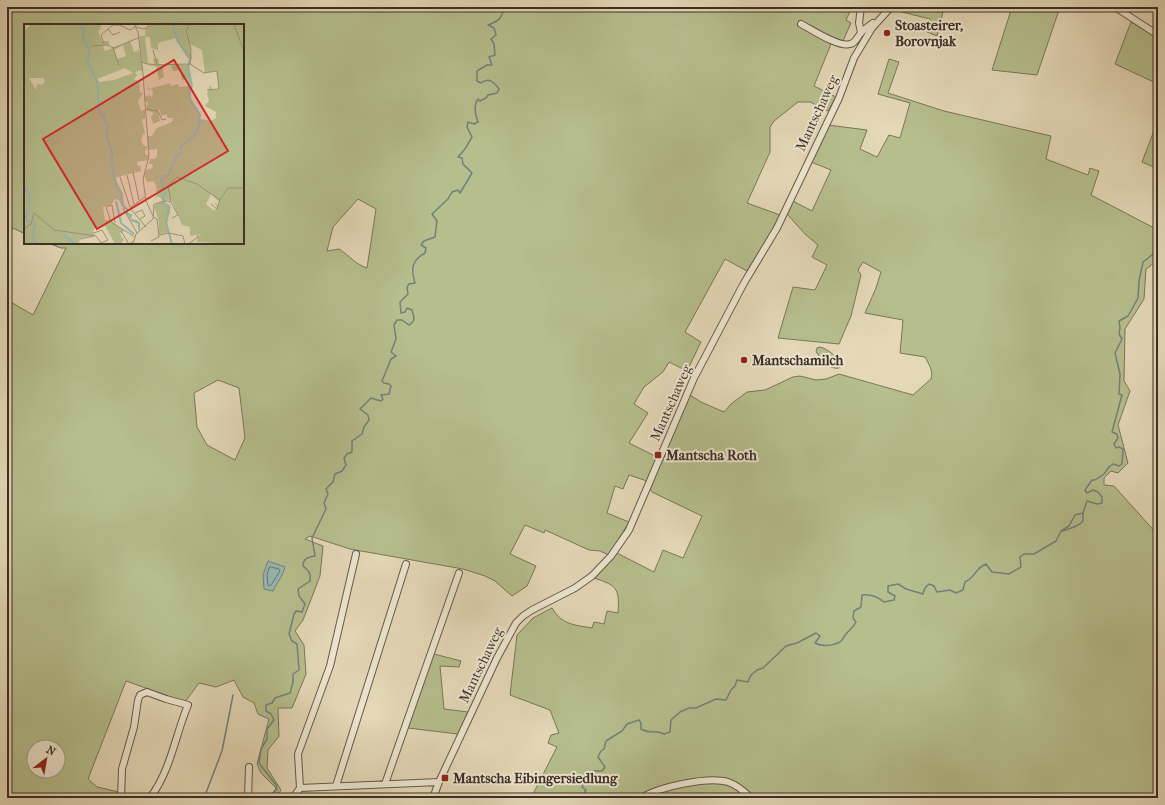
<svg xmlns="http://www.w3.org/2000/svg" width="1165" height="805" font-family="'IM FELL French Canon',serif">
  <rect width="100%" height="100%" fill="#e4d8b7"/>
  <filter id="stains"><feTurbulence type="fractalNoise" baseFrequency=".005" numOctaves="4"/><feColorMatrix values="0 0 0 0 .2 0 0 0 0 .09 0 0 0 0 .02 0 0 0 .5 -.17"/></filter>
  <radialGradient id="worn" r=".72"><stop offset=".6" stop-color="#630" stop-opacity="0"/><stop offset="1" stop-color="#630" stop-opacity=".3"/></radialGradient>
  <!-- green -->
  <path fill="#b6be8d" stroke="#79765a" fill-rule="evenodd" d="M7,7H852L846,20L851,23L843,41L833,39L814,86L836,97L828,111L810,102H798L774,121L770,127V152L747,203L780,215L776,225L747,271L725,259L685,332L701,342L687,371L669,362L663,372L644,387L634,404L648,413L629,443L657,457L647,481L629,475L623,489L615,486L607,513L629,522L609,555L600,551L589,550L545,530L544,533L525,525L510,554L536,566L527,586L512,596L495,581L485,576L463,569L350,549L310,536L305,539L323,546L320,576L303,620L295,631L304,645L306,674L292,708H278L279,736L268,750L267,768L281,790L276,798H268L271,796L276,788L261,773L257,764L269,719L258,714L254,703L243,697L234,680L216,687L199,683L185,702L126,681L88,779L97,787L119,792V798H46L7,794V294L9,301L33,315L66,248H61L48,243H243V25H25V234L13,228L7,237ZM358,199L376,209L367,268C355,264 350,256 339,249L327,251L333,227ZM218,380L239,388L245,438L235,460L207,445L197,427L194,393ZM34,747H58V771H34Z
    M894,7L944,8L937,36L927,32L930,19L894,10L892,9Z
    M1012,7H1060L1037,75L992,70Z
    M1131,22L1158,37V84L1115,64Z
    M889,59L899,62L888,93L944,111L1051,136L1046,159L1088,175L1090,168L1099,171L1091,195L1158,230C1158,247 1163,259 1146,269L1144,299L1125,329L1124,381L1130,391L1118,425L1128,463L1118,473L1111,471L1104,478V485L1114,486L1158,535V798H531L557,747L548,743L551,735L559,733L550,710L510,695L517,635L533,618L552,608C562,625 575,625 592,628L594,622L604,624L607,611L618,613C620,588 616,585 594,578L617,553L654,572L663,550L683,558L702,516L652,492L650,489L690,395L701,402L724,412L731,404L747,392L765,390L793,377L800,376L816,380L826,379L839,374L913,395L931,379C934,371 928,363 925,357L900,353L903,320L865,313L876,288L881,272L863,262L858,270L861,275L851,316L839,344L778,338L793,287L815,290L827,265L812,257L818,245L805,234L787,214L793,201L812,211L831,170L811,162L828,125L867,130L860,149L877,157L889,135L900,138L910,103L878,94Z
    M1158,120V169L1142,162Z
    M820,347C828,349 836,356 840,363L839,368C830,370 820,360 816,351L817,348Z
    M434,654L461,661L459,667L440,666L444,709L468,712L458,734L408,728L432,655Z"/>
  <!-- water -->
  <path fill="#96b9b3" stroke="#72817b" d="M268,561L285,567C283,576 277,582 273,591L264,589L263,575Z"/>
  <g fill="none" stroke-linecap="round" stroke-linejoin="round">
    <!-- shore -->
    <path stroke="#69746d" stroke-width="1" d="M271,567L279,569L280,571L271,585L269,586L268,585L267,575L269,568Z"/>
    <!-- stream -->
    <path stroke="#72817b" stroke-width="1.5" d="M1062,531C1069,529 1078,527 1083,521V513
      M204,798L222,751L233,695
      M268,798L277,789L276,785L259,763L261,749L267,739V729L274,720L271,714L266,711V705L272,703L275,698L290,693L293,682V674L299,670L297,644L292,641L289,634L294,614L296,611L302,612L305,604L299,596L298,589L310,581C311,573 309,571 303,566C303,558 309,557 315,556L312,538L326,509L324,503L328,494L326,489L333,482L335,474L342,471L346,465L344,458L347,454L352,452V441L362,434L364,427L369,420L368,415L360,409L371,398L381,401L383,399L381,395L389,394L391,386L389,384L384,383L382,381L391,359L396,356L391,352L396,339L394,325L397,320H402L409,325C416,321 414,317 412,310L407,308L405,312L401,313L400,302L408,294L407,287L409,284L415,283C411,269 411,261 425,253L426,248L421,245L424,241L435,237L437,221L432,214L448,199L452,192L458,190L460,193L472,173L463,164L462,158L458,157L465,149L472,137L467,127L468,122L474,124L478,122C475,114 473,106 478,99L480,101L486,98L488,95L497,93L499,89C494,82 489,77 481,83L477,81V71L487,65H492L489,57L495,55L494,44L491,39L496,35L494,28L488,25C501,20 500,19 505,7
      M581,798L586,790L582,787L583,784L593,778V771H602L605,767L598,757L601,751L604,749L606,741L622,731L627,724L639,720L641,723V729C651,735 653,729 664,734L670,732L671,720L680,712L689,708H696L716,699L726,700L731,690L735,686L737,680L748,682L751,675L757,670L763,668L786,646L797,643L816,633L820,636L815,643C822,647 833,646 840,642C843,640 844,636 846,634C850,629 853,628 856,622L853,618L854,611L861,607L862,595C871,594 877,596 884,602L894,600L895,596L888,592V586L898,584L906,589L923,594L925,588L929,584L934,586L937,592L950,590L956,593L963,590L965,582C977,576 974,569 986,564L992,572L1009,574L1021,567L1020,557L1024,554H1034L1056,541L1061,531L1069,526L1075,515L1083,513L1087,501L1097,504L1102,503V497L1098,492L1093,490L1087,493L1085,490L1092,480H1095L1104,474L1109,467L1113,464L1119,466L1122,464L1123,449L1119,447L1116,448L1114,444L1118,438L1117,434L1112,432L1122,395L1119,394L1120,374L1115,353L1122,339L1119,334L1120,328L1119,321L1128,316L1138,298L1139,281L1143,262L1152,255L1158,247"/>
    <!-- minor casing -->
    <g stroke="#66584b" stroke-width="8">
      <path id="minor" d="M1115,7L1158,35
        M801,24C811,29 839,48 850,44C856,43 857,37 861,33C864,29 869,26 873,23
        M861,32L859,23L861,7
        M385,784L459,573
        M336,786L406,564
        M300,788L298,754L330,666L356,554
        M121,798L122,769L134,727L138,700L140,695L147,692L166,699L188,705C175,736 171,770 150,798
        M248,798L249,767
        M296,798L295,795L300,788L439,782
        M433,798L439,782L497,658L516,623L523,616L532,610L575,588L592,576L611,556L629,530L694,378L744,283L777,228L839,98L854,58L872,28L891,7
        M641,798C659,787 708,776 728,782C737,785 744,791 751,798"/>
    </g>
    <!-- minor -->
    <use href="#minor" stroke="#ede6d0" stroke-width="6"/>
  </g>
  <!-- markers -->
  <g fill="#8f2418" stroke="#ede6d0" stroke-width="1.5">
    <circle cx="887" cy="33" r="4"/>
    <circle cx="744" cy="360" r="4"/>
    <rect x="654" y="451" width="8" height="8" rx="2"/>
    <rect x="441" y="774" width="8" height="8" rx="2"/>
  </g>
  <g text-anchor="middle" dominant-baseline="central" stroke-width="4" stroke-linejoin="round" paint-order="stroke">
    <!-- poi labels -->
    <g font-size="14" font-weight="bold" fill="#3c2e27" stroke="#ede6d0" text-anchor="start">
      <text x="895" y="25">Stoasteirer,<tspan x="895" dy="16">Borovnjak</tspan></text>
      <text x="752" y="360">Mantschamilch</text>
      <text x="666" y="455">Mantscha Roth</text>
      <text x="453" y="778">Mantscha Eibingersiedlung</text>
    </g>
    <!-- street labels -->
    <g font-size="14" fill="#3c2e27" stroke="#ede6d0">
      <text transform="translate(817 113) rotate(-65)">Mantschaweg</text>
      <text transform="translate(671 403) rotate(-66)">Mantschaweg</text>
      <text transform="translate(481 665) rotate(-64)">Mantschaweg</text>
    </g>
  </g>
  <!-- overview -->
  <g transform="translate(24 24)">
    <rect width="220" height="220" fill="#e4d8b7"/>
    <path d="M0,0L2,6L7,0H76L77,4L74,7L78,17H85V21H79L81,27L106,17L110,28L115,26L119,46L111,48L113,51L110,56L115,57L116,69H119L114,77L117,87L121,86V95H118L121,110H119L117,117L120,122H124L121,128L122,131H125V136L113,138L114,142H117V147L90,154H92L95,166L99,170L100,181L104,185V189L108,191L107,195L113,196L116,199L115,207V200L112,197H107L106,192L102,189L103,185L99,183L98,177L91,175L87,181L79,183L81,196H86L100,207L96,210L100,216L96,220H91L80,200L69,206L71,211L56,214L55,220H0ZM99,21L102,32L93,35L90,26ZM101,44L109,49L90,56L75,58L73,55ZM5,54H19L21,57L18,61L13,60L12,66ZM127,0H220V220L173,218L174,212L177,210L166,212V203L158,201L148,177L143,176L141,178L147,182L143,200L145,208L135,210V198L130,182L139,176L134,172L130,175L133,171L132,161L129,157L123,158L120,151L122,146L129,144L128,140H125L126,135H131L133,131V125L125,126L123,112H128L133,104L148,98L149,94H144L142,90L137,92L136,86H134L136,97L129,100L127,93L130,89L122,86L124,78H121L120,73L125,71L128,73L129,69L128,65L124,66L123,61L125,65L146,59L147,62L154,60L155,63L166,62L163,55L158,56L156,46L149,47L147,41H165L167,76L177,91L176,95L187,97L192,94V88L181,82L185,77L183,70L186,61L189,66L194,65L195,62L192,47L181,49L178,26L166,20L168,35L164,40L165,35L152,14L134,19V26L127,24L126,13H121L124,39L130,40L129,35L134,34L135,40H138L140,53L135,56L132,42L118,38L115,12H121V5ZM187,170L195,178L194,181L190,178L193,183L190,187L182,180Z" fill="#b6be8d" fill-rule="evenodd"/>
    <path fill="none" stroke="#96b9b3" stroke-width="2" d="M55,0L60,6L59,16L66,26L63,37L73,56L75,85L78,92L81,91L80,97L84,102L82,110L89,132L87,136L91,157L98,170L96,176L100,183L103,185V190L107,191L105,194M149,0L153,16L165,34M0,164L6,170L5,181M92,177L97,199L110,210M5,183L2,192L3,197L6,198M107,196L115,199V206M8,198L11,201L8,212L12,220M39,210L51,220M148,220L142,199L145,183L139,180V171L141,170L137,157L139,152H144L153,131L157,130L156,123L171,111L177,97H174L176,91L166,75L165,67L168,62L164,42L166,36"/>
    <path fill="none" stroke="#a1947d" stroke-width="1" d="M110,0L114,8L119,50L125,132L119,155L122,177L129,192M210,0L220,28M112,3L120,5L127,0M84,5L89,11L96,8M80,20L77,11L89,1H96L106,6L112,2M67,22L83,21L90,24L114,14M89,24L95,41M129,26L133,40M117,38L127,41L166,40M166,40L180,49L193,47L195,65L183,66M166,40L167,24L162,7L166,0M121,85L134,87L138,96L142,95M109,148L115,176M103,151L110,180M96,153L106,183M121,173L106,184L122,203M196,176L204,164H220M187,180L193,185L196,176M99,184L113,209M111,189L118,186L121,192L116,195M148,194L154,191L147,178L144,162L153,153L173,160L196,176M91,199L88,181L82,183L87,198L111,213M99,206L97,207L105,220L110,217M70,209L78,206L84,216L77,219M135,211L145,209L159,212L161,220M56,215L70,212M0,216L1,204L7,200L10,189L30,206L72,212L78,220M127,217L135,213L133,195L129,193M109,220L112,210L129,195L130,180L142,177L147,178M164,220L173,214L174,211"/>
    <path fill="#d62828" fill-opacity="0.15" stroke="#d62828" stroke-width="2" d="M150,36L204,127L73,205L19,115Z"/>
    <rect width="220" height="220" fill="none" stroke="#3c2e27" stroke-width="2"/>
  </g>
  <!-- margin -->
  <rect width="1165" height="805" fill="none" stroke="#e4d8b7" stroke-width="24"/>
  <rect x="8" y="8" width="1149" height="789" fill="none" stroke="#3c2e27" stroke-width="2"/>
  <rect x="12" y="12" width="1141" height="781" fill="none" stroke="#3c2e27"/>
  <!-- north arrow -->
  <g transform="translate(46 759) rotate(31)"><circle r="19" fill="#ede6d0" stroke="#a69c8c"/>
  <path d="M0-3L7 15L0 10L-7 15Z" fill="#8f2418"/>
  <text y="-6" font-size="11" font-weight="bold" text-anchor="middle" fill="#3c2e27">N</text>
  </g>
  <rect width="100%" height="100%" filter="url(#stains)"/>
  <rect width="100%" height="100%" fill="url(#worn)"/>
</svg>
